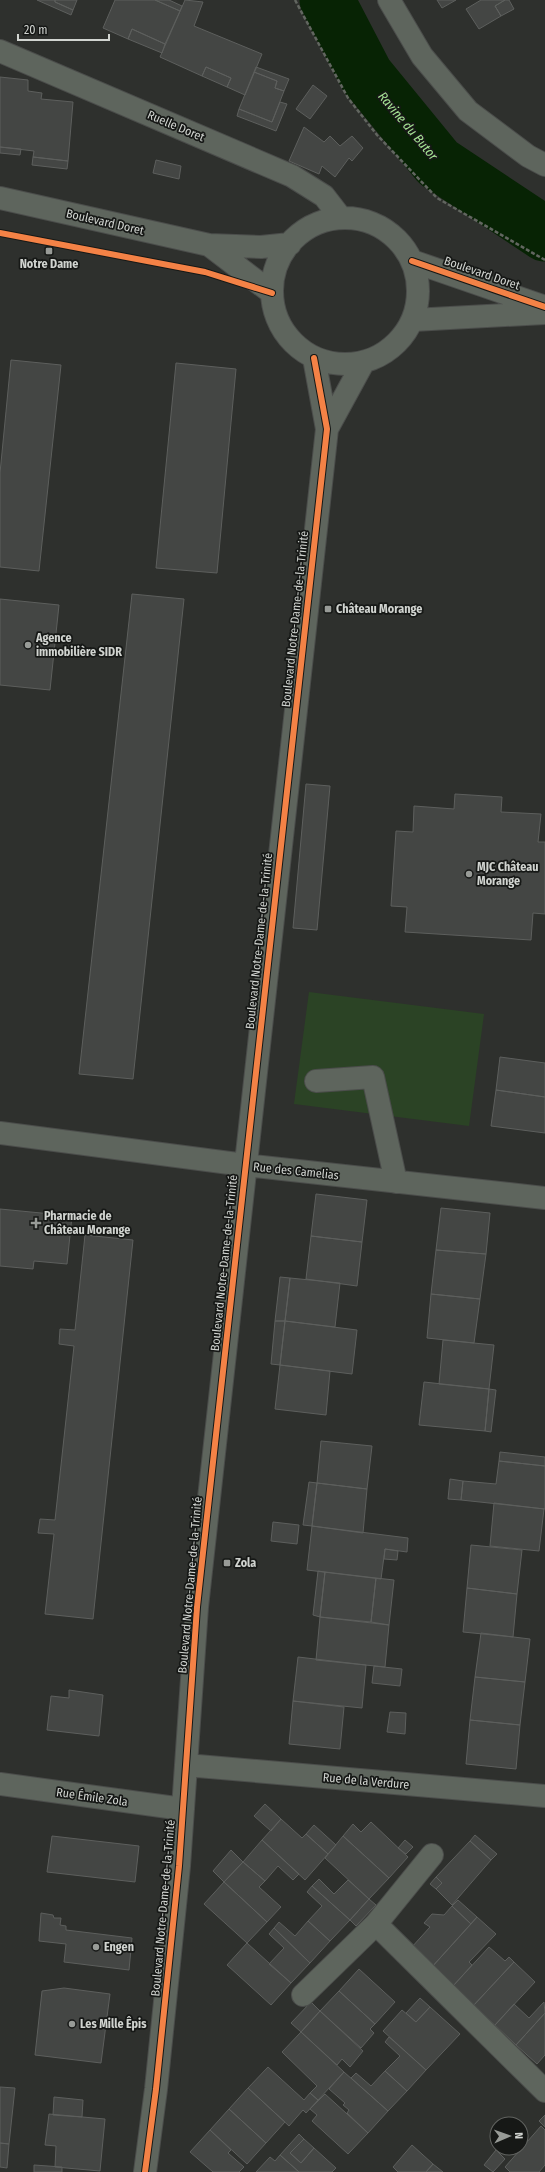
<svg xmlns="http://www.w3.org/2000/svg" width="545" height="2172" font-family="'Fira Sans Condensed',sans-serif">
  <rect width="100%" height="100%" fill="#2e302d"/>
  <!-- green -->
  <path fill="#2b4325" d="M309,992L484,1014L469,1126L294,1104Z"/>
  <g fill="none" stroke-linecap="round" stroke-linejoin="round">
    <!-- river -->
    <path stroke="#072304" stroke-width="55" d="M327,0L366,75L438,163L545,234"/>
  </g>
  <!-- building -->
  <path fill="#444644" stroke="#5d5f5d" d="M37,0H55V2L73,10L71,15Z
    M55,0H77L73,10L55,2Z
    M115,0H155L180,11L165,44L132,29L128,39L103,28Z
    M155,0H169L182,6L180,11Z
    M185,0L203,2L194,26L262,54L245,95L227,87L231,78L206,67L202,76L160,57Z
    M437,0H456L442,8Z
    M481,0H505L495,6L501,16L479,29L466,9Z
    M505,0H509L514,9L501,16L495,6Z
    M132,29L165,44L162,53L128,39Z
    M206,67L231,78L227,87L202,76Z
    M256,67L289,79L284,91L275,88L277,81L254,72Z
    M254,72L277,81L275,88L284,91L272,122L239,109Z
    M0,77L28,80V91L42,93L41,99L73,102L68,161L33,157L34,151L0,147Z
    M313,85L327,96L310,119L296,109Z
    M280,102L287,104L276,131L237,116L239,109L272,122Z
    M304,127L324,142L330,136L340,146L352,136L363,148L352,161L349,158L335,177L322,166L319,174L289,161Z
    M0,147L21,149L20,155L0,153Z
    M33,157L68,161L67,169L32,165Z
    M156,160L181,166L179,179L153,173Z
    M11,360L61,365L39,571L0,567V473Z
    M176,363L236,369L217,573L156,568Z
    M132,594L184,599L133,1079L79,1074Z
    M0,599L59,605L50,690L0,685Z
    M306,784L330,786L317,930L293,928Z
    M455,794L502,797L501,812L541,814L538,842H545V914L533,913L531,940L405,932L407,907L391,906L396,831L413,832L414,806L454,809Z
    M500,1057L545,1063V1097L496,1090Z
    M496,1090L545,1097V1133L491,1126Z
    M316,1194L367,1200L362,1242L311,1236Z
    M441,1208L490,1213L486,1254L436,1250Z
    M0,1209L72,1216L67,1264L34,1261L33,1269L0,1266Z
    M85,1235L133,1240L93,1619L45,1614L54,1534L38,1533L40,1519L55,1520L74,1346L59,1344L60,1329L75,1330Z
    M311,1236L362,1242L357,1286L306,1279Z
    M436,1250L486,1254L480,1299L431,1294Z
    M280,1277L290,1278L285,1321H275Z
    M290,1278L340,1283L335,1327L285,1321Z
    M431,1294L480,1299L474,1343L427,1338Z
    M275,1321H285L280,1365L271,1364Z
    M285,1321L357,1330L352,1374L280,1365Z
    M443,1340L494,1345L489,1389L439,1384Z
    M280,1365L330,1371L326,1415L275,1409Z
    M424,1382L489,1389L485,1431L419,1425Z
    M489,1389L496,1390L491,1432L485,1431Z
    M321,1441L372,1446L367,1489L317,1483Z
    M500,1452L545,1457V1466L499,1461Z
    M499,1461L545,1466V1509L461,1500L463,1481L496,1484Z
    M450,1479L463,1481L461,1500L448,1499Z
    M309,1482L317,1483L312,1526L303,1525Z
    M317,1483L367,1489L363,1533L312,1526Z
    M494,1503L544,1509L539,1551L490,1546Z
    M273,1522L299,1525L297,1544L271,1541Z
    M312,1526L408,1538L407,1552L385,1549L381,1579L307,1570Z
    M471,1545L522,1550L517,1594L467,1588Z
    M385,1549L398,1551L397,1560L384,1559Z
    M318,1571L325,1572L320,1617L313,1615Z
    M325,1572L376,1578L371,1622L320,1617Z
    M376,1578L394,1580L389,1625L371,1622Z
    M467,1588L517,1594L513,1637L463,1632Z
    M320,1617L389,1625L385,1667L316,1660Z
    M481,1633L530,1639L525,1682L475,1677Z
    M298,1657L366,1665L362,1708L293,1701Z
    M374,1666L402,1669L400,1686L372,1683Z
    M475,1677L525,1682L520,1725L470,1720Z
    M69,1690L103,1695L99,1736L47,1730L51,1696L69,1698Z
    M293,1701L344,1707L340,1749L289,1744Z
    M390,1712L406,1713L405,1734L387,1732Z
    M470,1720L520,1725L516,1769L466,1764Z
    M265,1804L281,1819L271,1831L254,1816Z
    M281,1819L302,1838L306,1834L328,1854L305,1880L262,1840Z
    M371,1822L408,1857L389,1878L343,1836L353,1824L361,1832Z
    M314,1825L336,1845L328,1854L306,1834Z
    M475,1835L497,1854L491,1860L470,1841Z
    M52,1836L139,1846L135,1882L47,1872Z
    M343,1836L389,1878L369,1899L325,1858Z
    M262,1840L299,1874L293,1880L278,1866L265,1881L243,1862Z
    M405,1840L413,1847L406,1854L398,1848Z
    M470,1841L491,1860L452,1905L436,1889L442,1883L436,1877Z
    M231,1850L243,1862L224,1882L213,1871Z
    M243,1862L265,1881L259,1887L281,1907L267,1922L224,1882Z
    M436,1877L442,1883L436,1889L430,1884Z
    M319,1879L334,1894L348,1880L369,1899L350,1920L312,1886Z
    M224,1882L267,1922L247,1943L204,1904Z
    M312,1886L350,1920L330,1941L308,1921L322,1906L307,1892Z
    M369,1899L376,1905L356,1926L350,1920Z
    M458,1900L477,1917L471,1924L452,1906Z
    M452,1906L471,1924L431,1968L411,1948L430,1927L424,1923L432,1914L444,1915Z
    M41,1913L53,1915L54,1918H61L60,1925L66,1926V1930L132,1938L129,1970L64,1962L66,1944L39,1941Z
    M477,1917L496,1934L469,1962L472,1965L453,1986L431,1968Z
    M308,1921L330,1941L310,1963L274,1928L279,1922L295,1936Z
    M274,1928L310,1963L291,1983L269,1964L284,1948L269,1934Z
    M247,1943L291,1983L271,2005L227,1965Z
    M489,1947L505,1961L509,1957L514,1962L473,2006L453,1986Z
    M514,1962L535,1982L495,2025L473,2006Z
    M359,1969L395,2002L375,2024L339,1991Z
    M64,1988L110,1994L101,2063L35,2055L42,1991Z
    M339,1991L375,2024L370,2029L374,2033L361,2048L320,2011Z
    M420,1998L430,2007L416,2022L406,2013Z
    M311,2002L320,2011L301,2032L291,2023Z
    M544,2002L545,2013L516,2045L495,2025L514,2004L529,2018Z
    M430,2007L460,2034L426,2070L383,2031L402,2010L416,2022Z
    M320,2011L363,2051L350,2067L342,2059L337,2065L301,2032Z
    M545,2013V2055L537,2064L516,2045Z
    M301,2032L344,2072L318,2100L310,2093L317,2086L282,2052Z
    M389,2037L426,2070L407,2091L385,2071L400,2056L385,2042Z
    M268,2067L304,2100L310,2093L318,2100L306,2113L303,2110L289,2126L248,2088Z
    M385,2071L407,2091L388,2111L351,2078L356,2073L371,2086Z
    M344,2072L388,2111L368,2133L347,2113L349,2110L343,2105L345,2103L329,2089Z
    M0,2087L15,2088L9,2144L0,2143Z
    M248,2088L285,2122L266,2143L229,2109Z
    M325,2094L368,2133L348,2154L312,2121L317,2115L310,2109Z
    M54,2097L83,2100L82,2117L53,2115Z
    M229,2109L266,2143L247,2164L210,2130Z
    M49,2114L105,2119L100,2171L55,2167L56,2146L45,2145Z
    M545,2115V2127L539,2121Z
    M541,2126L545,2130V2165L539,2172H510L505,2167Z
    M210,2130L231,2150L228,2153L244,2167L239,2172H213L190,2152Z
    M299,2134L304,2139L290,2153L301,2163L314,2148L336,2168L332,2172H299L280,2155Z
    M304,2139L314,2148L301,2163L290,2153Z
    M0,2143L9,2144L7,2168L0,2167Z
    M412,2145L433,2164L426,2172H398L393,2167Z
    M496,2150L505,2159L493,2172L484,2165Z
    M280,2155L299,2172H256L270,2157L275,2161Z
    M433,2164L443,2172H426Z
    M34,2165L62,2167V2172H34Z"/>
  <g fill="none" stroke-linecap="round" stroke-linejoin="round">
    <!-- minor casing -->
    <g stroke="#4b4d4b" stroke-width="24">
      <path id="minor" d="M389,0L422,56L468,111L528,156L545,165
        M0,51L292,176L324,196L341,218
        M0,198L209,245L261,247L290,244
        M272 291a73 73 0 1 1 146 0a73 73 0 1 1-146 0Z
        M209,245L272,293
        M412,261L545,307
        M413,320L545,313
        M327,429L363,363
        M316,1081L373,1077L396,1182
        M0,1133L245,1165L545,1198
        M186,1765L545,1796
        M0,1784L183,1809
        M376,1924L545,2091
        M303,1995L376,1924L432,1855
        M145,2172L156,2089L179,1866L197,1607L327,429L314,358"/>
    </g>
    <!-- path -->
    <path stroke="#626660" stroke-width="2.5" stroke-dasharray="4 2" stroke-linecap="butt" d="M295,0L348,98L377,135L437,198L545,260"/>
    <!-- minor -->
    <use href="#minor" stroke="#5e655d" stroke-width="22"/>
    <!-- cycleway casing -->
    <g stroke="#161816" stroke-width="8">
      <path id="cycleway" d="M0,233L205,272L272,293
        M412,261L545,307
        M145,2172L156,2089L179,1866L197,1607L327,429L314,358"/>
    </g>
    <!-- cycleway -->
    <use href="#cycleway" stroke="#f48246" stroke-width="6"/>
  </g>
  <!-- markers -->
  <g fill="#989b97" stroke="#161816" stroke-width="1.5">
    <rect x="45" y="247" width="8" height="8" rx="2"/>
    <rect x="324" y="605" width="8" height="8" rx="2"/>
    <circle cx="28" cy="645" r="4"/>
    <circle cx="469" cy="874" r="4"/>
    <path d="M34 1217h4v4h4v4h-4v4h-4v-4h-4v-4h4z"/>
    <rect x="223" y="1559" width="8" height="8" rx="2"/>
    <circle cx="96" cy="1947" r="4"/>
    <circle cx="72" cy="2024" r="4"/>
  </g>
  <g text-anchor="middle" dominant-baseline="central" stroke-width="3.5" stroke-linejoin="round" paint-order="stroke">
    <!-- street labels -->
    <g font-size="12" fill="#d1d4d0" stroke="#161816">
      <text transform="translate(176 126) rotate(23)">Ruelle Doret</text>
      <text transform="translate(105 222) rotate(13)">Boulevard Doret</text>
      <text transform="translate(482 273) rotate(19)">Boulevard Doret</text>
      <text transform="translate(295 619) rotate(-84)">Boulevard Notre-Dame-de-la-Trinité</text>
      <text transform="translate(259 941) rotate(-84)">Boulevard Notre-Dame-de-la-Trinité</text>
      <text transform="translate(296 1171) rotate(6)">Rue des Camelias</text>
      <text transform="translate(224 1263) rotate(-84)">Boulevard Notre-Dame-de-la-Trinité</text>
      <text transform="translate(190 1585) rotate(-85)">Boulevard Notre-Dame-de-la-Trinité</text>
      <text transform="translate(366 1781) rotate(5)">Rue de la Verdure</text>
      <text transform="translate(92 1797) rotate(8)">Rue Émile Zola</text>
      <text transform="translate(163 1908) rotate(-85)">Boulevard Notre-Dame-de-la-Trinité</text>
    </g>
    <!-- poi labels -->
    <g font-size="12" font-weight="bold" fill="#d1d4d0" stroke="#161816" text-anchor="start">
      <text x="49" y="264" text-anchor="middle">Notre Dame</text>
      <text x="336" y="609">Château Morange</text>
      <text x="36" y="638">Agence<tspan x="36" dy="14">immobilière SIDR</tspan></text>
      <text x="477" y="867">MJC Château<tspan x="477" dy="14">Morange</tspan></text>
      <text x="44" y="1216">Pharmacie de<tspan x="44" dy="14">Château Morange</tspan></text>
      <text x="235" y="1563">Zola</text>
      <text x="104" y="1947">Engen</text>
      <text x="80" y="2024">Les Mille Êpis</text>
    </g>
    <!-- water labels -->
    <g font-size="13" font-style="italic" fill="#a6e495" stroke="#161816">
      <text transform="translate(408 126) rotate(50)">Ravine du Butor</text>
    </g>
  </g>
  <!-- north arrow -->
  <g transform="translate(509 2136) rotate(88)"><circle r="19" fill="#161816" stroke="#616360"/>
  <path d="M0-3L7 15L0 10L-7 15Z" fill="#989b97"/>
  <text y="-6" font-size="11" font-weight="bold" text-anchor="middle" fill="#d1d4d0">N</text>
  </g>
  <!-- scale -->
  <path d="M18 34v6h91v-6" fill="none" stroke="#d1d4d0" stroke-width="2"/>
  <text x="24" y="34" font-size="12" fill="#d1d4d0" stroke="#161816" stroke-width="3" paint-order="stroke">20 m</text>
</svg>
